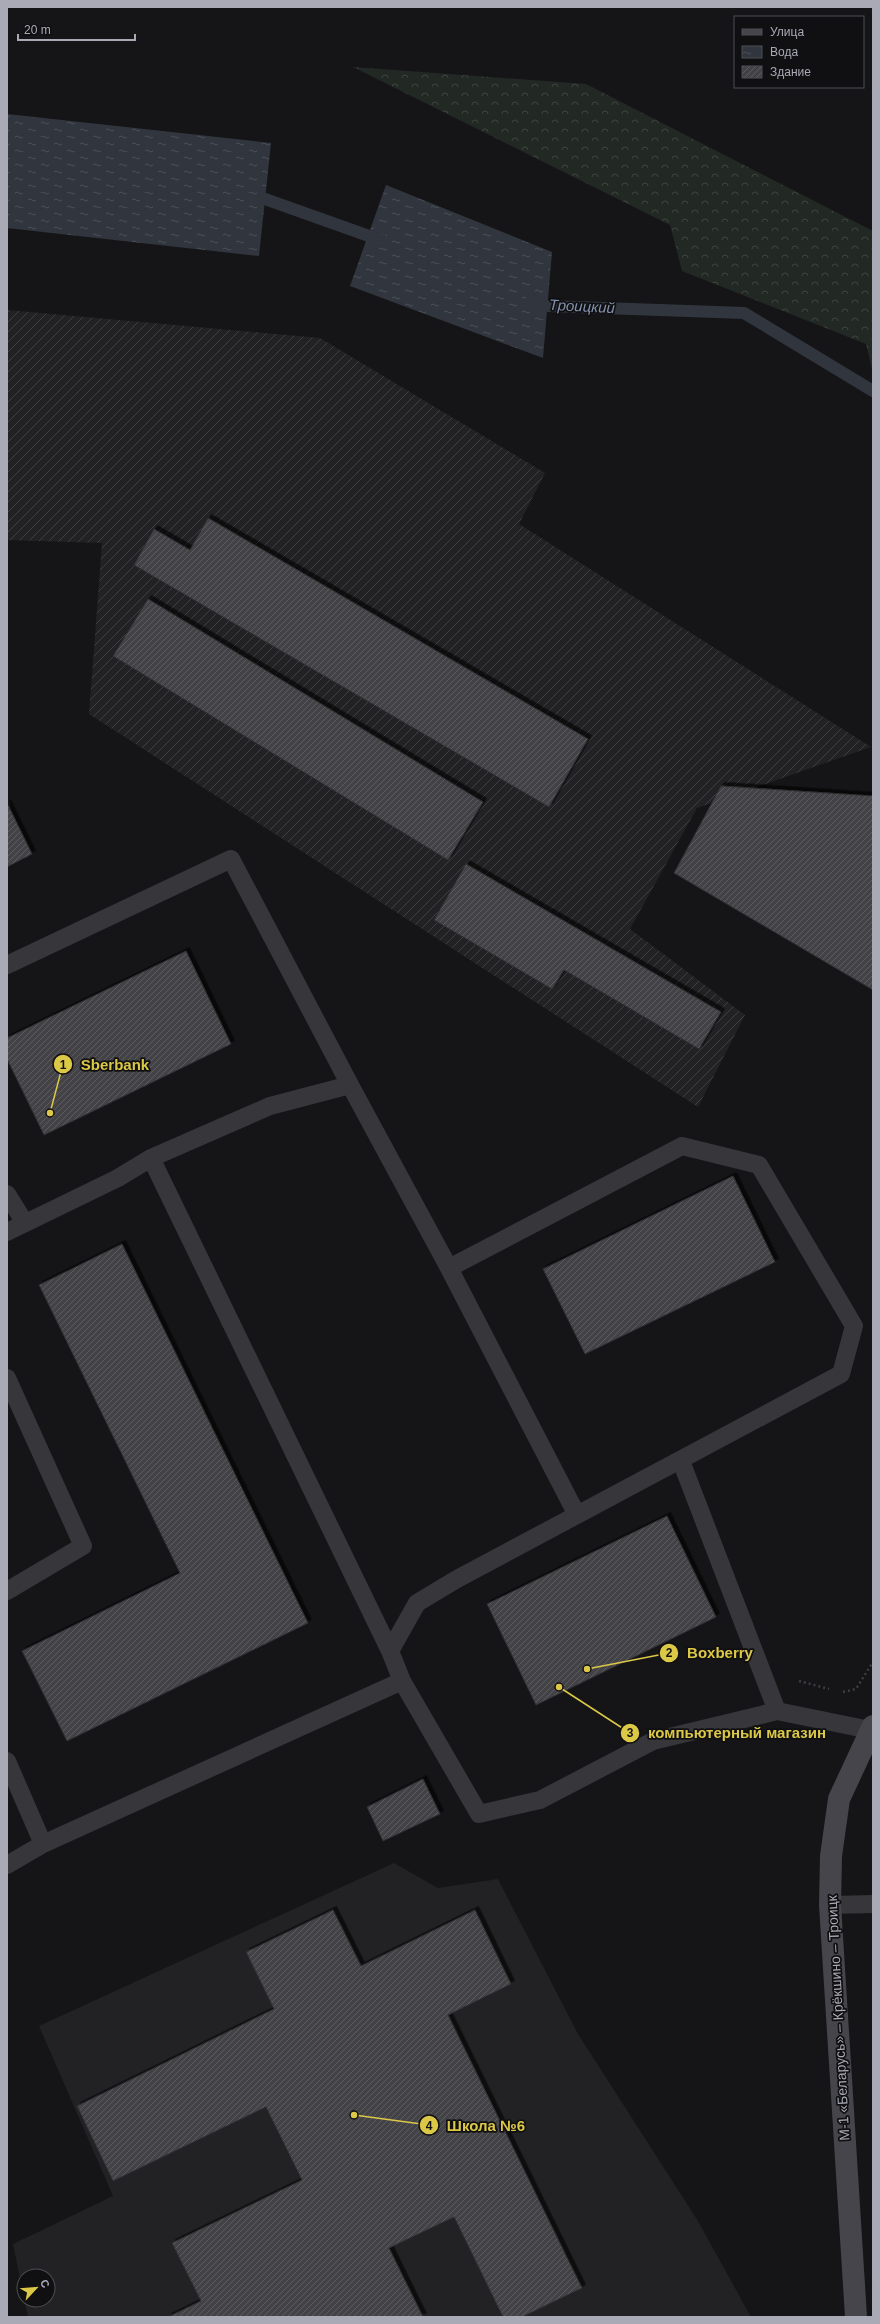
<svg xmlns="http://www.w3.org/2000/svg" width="880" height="2324" font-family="Helvetica,sans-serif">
  <defs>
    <pattern id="industrial-furrows" width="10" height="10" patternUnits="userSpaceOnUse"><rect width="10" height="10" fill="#222123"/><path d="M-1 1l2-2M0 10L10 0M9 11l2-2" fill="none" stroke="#3f3f41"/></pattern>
    <pattern id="forest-crowns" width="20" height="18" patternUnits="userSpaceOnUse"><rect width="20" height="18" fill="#222824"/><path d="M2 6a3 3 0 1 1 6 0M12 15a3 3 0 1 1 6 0" fill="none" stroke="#3f4442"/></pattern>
    <pattern id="water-ripples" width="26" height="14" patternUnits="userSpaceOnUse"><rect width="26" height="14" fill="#30353e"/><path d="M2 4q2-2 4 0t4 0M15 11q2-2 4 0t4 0" fill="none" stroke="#4b5058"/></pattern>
    <pattern id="building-hatch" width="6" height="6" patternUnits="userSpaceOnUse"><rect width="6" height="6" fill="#434246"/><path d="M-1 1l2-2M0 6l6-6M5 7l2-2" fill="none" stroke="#5b5b5e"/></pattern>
    <filter id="shadow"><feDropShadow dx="3.5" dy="-3.5" stdDeviation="0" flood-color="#0009"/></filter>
  </defs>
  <rect width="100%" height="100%" fill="#151517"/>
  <!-- built -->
  <path fill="#222123" d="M394,1863L438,1888L498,1879L578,2034L698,2221L751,2317H28L24,2300H48V2276H24V2298L13,2244L113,2196L39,2026Z"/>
  <!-- industrial -->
  <path fill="url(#industrial-furrows)" d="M7,310L320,338L545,473L519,524L871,747L697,808L630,929L745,1015L698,1107L89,714L102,543L7,540Z"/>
  <!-- forest -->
  <path fill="url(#forest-crowns)" d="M353,67L586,84L873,231V373L866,344L682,271L670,225Z"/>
  <!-- water -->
  <path fill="url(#water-ripples)" d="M7,114L271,143L259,256L7,228Z
    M386,185L552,252L543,358L350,286Z"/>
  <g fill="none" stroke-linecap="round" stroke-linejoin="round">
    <!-- stream -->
    <path stroke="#30353e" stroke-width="12" d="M265,199L383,241
      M532,300L547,306L744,313L873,391"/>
  </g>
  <!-- building -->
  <path fill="url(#building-hatch)" stroke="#302f32" filter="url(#shadow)" d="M208,518L588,739L549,807L134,565L154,529L190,550Z
    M148,599L483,802L448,860L113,656Z
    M721,786L873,796V990L674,873Z
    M7,803L32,854L7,867Z
    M466,864L721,1012L699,1049L564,970L552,989L434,920Z
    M186,951L231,1044L44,1135L7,1059V1038Z
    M733,1176L775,1262L585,1354L543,1269Z
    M122,1244L308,1623L67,1741L22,1651L180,1573L39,1285Z
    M667,1516L716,1617L536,1705L487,1604Z
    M423,1779L440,1814L383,1841L367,1807Z
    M333,1910L361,1966L475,1910L511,1984L448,2015L582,2288L522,2317H503L454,2217L389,2248L423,2317H168L201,2301L172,2243L302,2180L266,2107L113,2181L77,2106L274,2009L246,1952Z"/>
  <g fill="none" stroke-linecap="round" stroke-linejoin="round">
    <!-- path -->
    <path stroke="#3d3d42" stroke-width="2.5" stroke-dasharray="2 3" stroke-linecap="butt" d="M799,1681L829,1689
      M843,1692L856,1689L873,1662"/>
    <!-- service -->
    <path stroke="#37373b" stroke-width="18" d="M7,965L231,859L350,1085
      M7,1194L25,1223
      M7,1232L118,1178L151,1158
      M7,1378L83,1546L7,1591
      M681,1461L777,1711
      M390,1651L151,1158L270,1106L350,1085L449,1268
      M402,1681L390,1651L417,1603L457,1579L841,1374L854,1326L759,1165L682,1146L449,1268L577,1515
      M7,1761L43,1844
      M7,1865L43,1844L402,1681L479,1814L540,1800L653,1741L777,1711L870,1730
      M830,1905L873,1904"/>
    <!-- secondary -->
    <path stroke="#45454b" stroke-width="22" d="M856,2317L830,1905L831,1856L839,1799L873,1726"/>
  </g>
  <g text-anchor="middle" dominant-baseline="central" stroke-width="3.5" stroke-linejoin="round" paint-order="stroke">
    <!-- street labels -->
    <g font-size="14" fill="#a9aab5" stroke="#101012">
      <text transform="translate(838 2018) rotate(-93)">М-1 «Беларусь» – Крёкшино – Троицк</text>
    </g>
    <!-- water labels -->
    <g font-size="15" font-style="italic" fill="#8391ac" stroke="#101012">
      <text transform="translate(582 306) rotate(3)">Троицкий</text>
    </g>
  </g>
  <!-- callouts -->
  <path fill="none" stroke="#dcc847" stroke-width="1.5" d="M50 1113L63 1064M587 1669L669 1653M559 1687L630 1733M354 2115L429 2125"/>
  <g fill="#dcc847" stroke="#101012" stroke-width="1.5">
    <circle cx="50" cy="1113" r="4"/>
    <circle cx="587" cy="1669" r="4"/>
    <circle cx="559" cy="1687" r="4"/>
    <circle cx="354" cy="2115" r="4"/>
    <circle cx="63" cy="1064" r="10"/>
    <circle cx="669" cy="1653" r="10"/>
    <circle cx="630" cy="1733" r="10"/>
    <circle cx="429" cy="2125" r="10"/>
  </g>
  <g font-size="12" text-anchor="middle" font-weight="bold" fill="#111">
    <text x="63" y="1069">1</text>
    <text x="669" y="1657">2</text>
    <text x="630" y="1737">3</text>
    <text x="429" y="2130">4</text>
  </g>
  <g font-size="15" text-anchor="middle" font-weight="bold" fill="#dcc847" stroke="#101012" stroke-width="3.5" stroke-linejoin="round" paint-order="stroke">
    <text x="115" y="1070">Sberbank</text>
    <text x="720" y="1658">Boxberry</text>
    <text x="737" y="1738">компьютерный магазин</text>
    <text x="486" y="2131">Школа №6</text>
  </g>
  <!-- border -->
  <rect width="880" height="2324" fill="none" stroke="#a9aab5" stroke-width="16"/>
  <!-- legend -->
  <rect x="734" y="16" width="130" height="72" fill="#101012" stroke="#4d4e53"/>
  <rect x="742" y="29" width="20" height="6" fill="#45454b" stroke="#4d4e53"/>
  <text x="770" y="36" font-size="12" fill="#a9aab5">Улица</text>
  <rect x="742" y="46" width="20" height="12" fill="url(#water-ripples)" stroke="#4d4e53"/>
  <text x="770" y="56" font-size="12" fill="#a9aab5">Вода</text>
  <rect x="742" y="66" width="20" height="12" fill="url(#building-hatch)" stroke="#4d4e53"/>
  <text x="770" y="76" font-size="12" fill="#a9aab5">Здание</text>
  <!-- north arrow -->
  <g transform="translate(36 2288) rotate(64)"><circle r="19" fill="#101012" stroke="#4d4e53"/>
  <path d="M0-3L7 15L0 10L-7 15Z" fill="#dcc847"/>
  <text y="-6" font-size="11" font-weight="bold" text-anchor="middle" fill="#a9aab5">С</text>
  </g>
  <!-- scale -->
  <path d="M18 34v6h117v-6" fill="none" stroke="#a9aab5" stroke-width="2"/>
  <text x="24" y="34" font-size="12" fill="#a9aab5" stroke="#101012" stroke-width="3" paint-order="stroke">20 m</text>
</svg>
